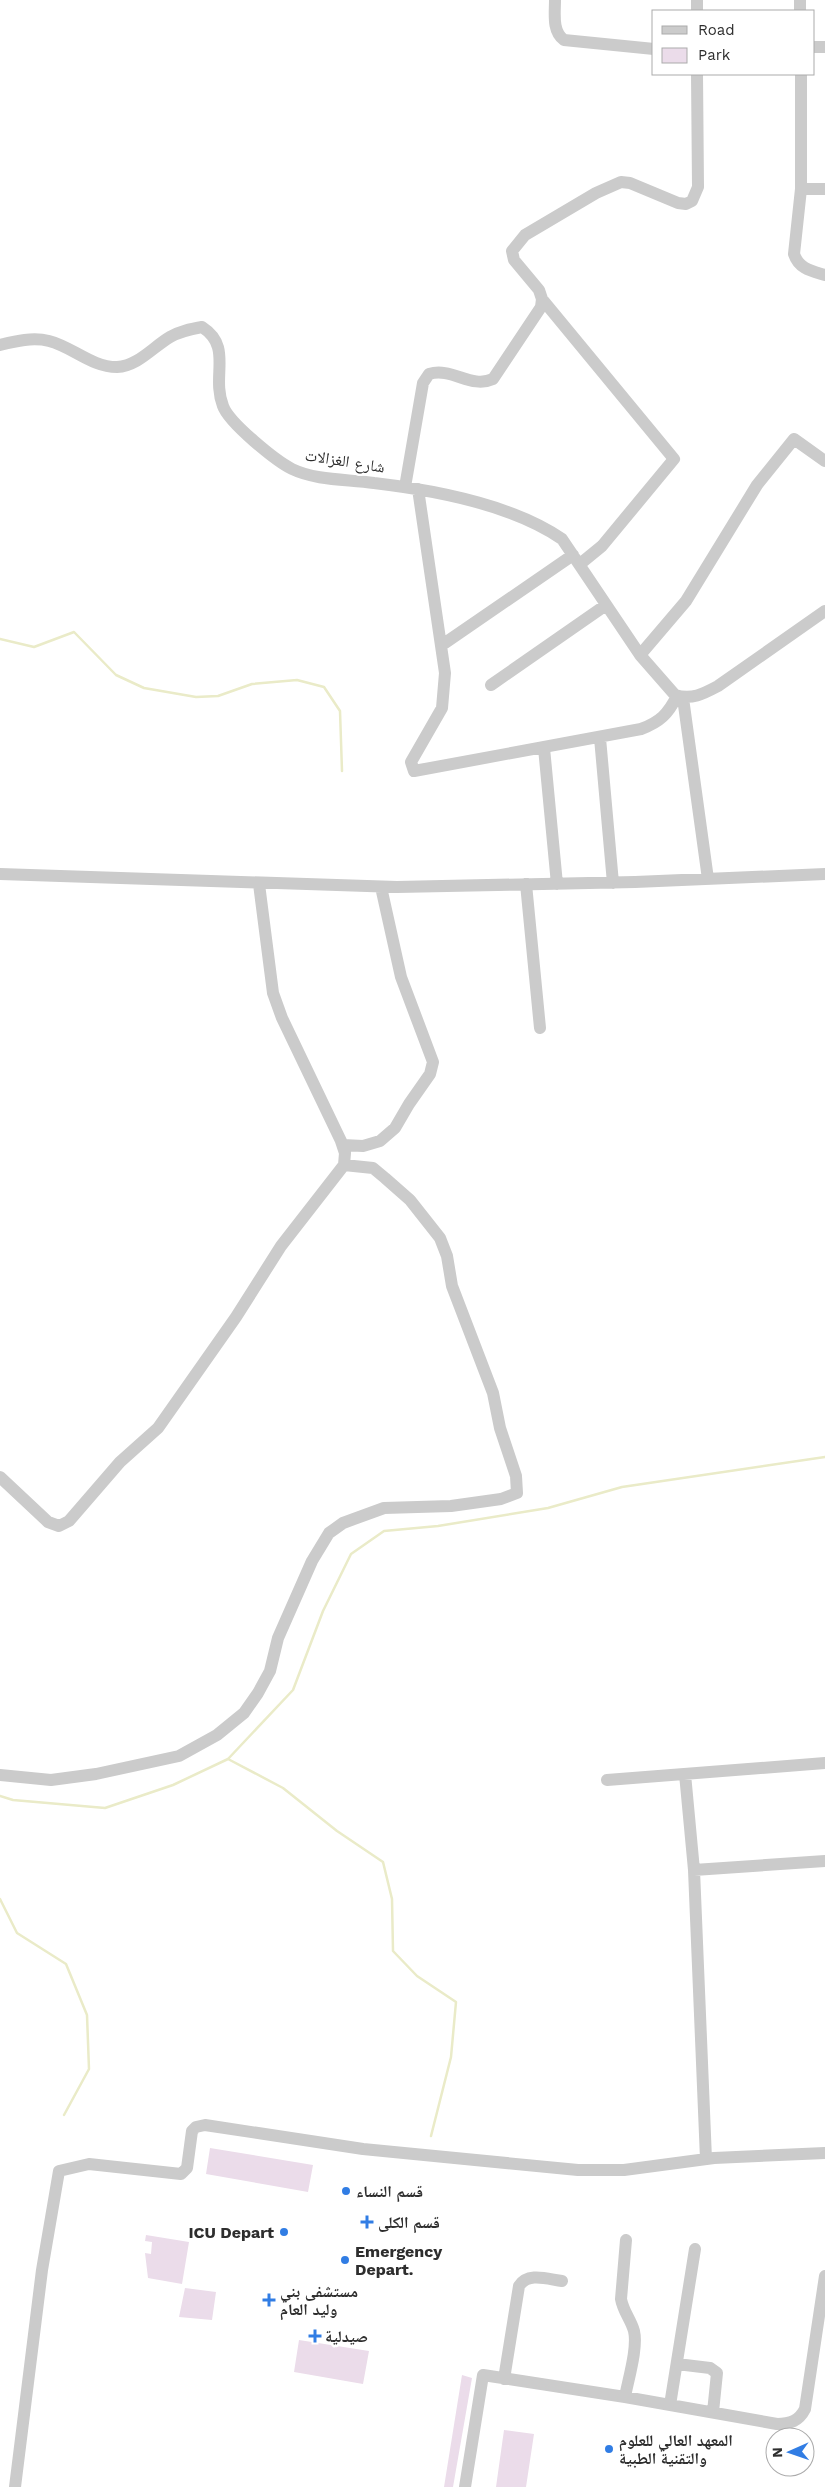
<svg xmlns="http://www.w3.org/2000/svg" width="825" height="2487" font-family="'Work Sans','Noto Naskh Arabic',sans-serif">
  <rect width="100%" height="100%" fill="#fff"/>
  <!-- green -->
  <path fill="#ebdcea" d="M210,2148L313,2165L308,2192L206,2174Z
    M146,2235L189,2242L182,2284L148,2278L145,2253L151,2254L152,2242L145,2241Z
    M185,2288L216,2292L212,2320L179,2317Z
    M299,2340L369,2351L363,2384L294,2372Z
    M462,2375L472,2378L453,2487H444Z
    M504,2430L534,2434L526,2487H496Z"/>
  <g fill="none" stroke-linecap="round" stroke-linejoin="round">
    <!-- stream -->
    <path stroke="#eaebc8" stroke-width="2.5" d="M0,639L34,647L74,632L116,675L144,688L196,697L218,696L252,684L297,680L324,687L340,711L342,771
      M228,1759L283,1788L337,1831L383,1862L392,1899L393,1951L417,1976L456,2002L451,2057L431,2136
      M0,1796L13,1800L105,1808L173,1785L228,1759L293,1690L323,1611L351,1554L384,1531L438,1526L548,1508L622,1487L825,1457
      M0,1899L17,1933L66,1964L87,2015L89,2069L64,2115"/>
    <!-- minor -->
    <path stroke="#cbcbcb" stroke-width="12" d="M555,0C555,14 552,31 564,40L654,49
      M697,0V11
      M800,0V11
      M814,47H825
      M801,74V189L794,254C799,269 812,271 825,275
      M801,189H825
      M542,299L674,459L602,546L580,564
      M0,345C16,341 33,337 49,341C73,347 91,367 117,367C138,366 153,347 170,337C180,331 191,329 202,327C233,347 211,375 223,406C229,423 276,461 292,469C317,481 348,479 374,483C433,490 513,505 562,539L640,655L675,695C692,700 703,694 718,686L825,611
      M405,487L423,383L429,374C452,367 471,389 493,379L541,307L542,299L539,290L514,260L512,251L525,235L596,193L621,182L630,183L678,203L686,204L692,201L698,187L697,74
      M418,489L445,673L442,708L411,762L414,771L641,729C660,722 668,714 677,696
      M442,645L573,555
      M640,655L686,601L757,485L794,439L825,461
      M491,685L606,605
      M683,698L708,879
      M600,738L613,883
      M544,748L557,884
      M0,874L397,887L635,882L825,874
      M526,884L540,1028
      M343,1145L363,1146L380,1141L395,1128L409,1104L430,1074L433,1062L401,977L381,887
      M0,1477L48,1522L59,1526L69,1521L120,1462L158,1428L236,1317L281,1246L344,1165L345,1153L341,1141L282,1018L273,993L259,884
      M685,1774L694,1870L825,1861
      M0,1775L51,1780L96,1774L179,1756L217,1735L244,1713L258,1693L270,1671L278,1638L312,1561L329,1533L343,1523L384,1508L451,1506L501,1499L517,1493L516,1476L500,1428L493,1393L452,1286L447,1256L440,1238L410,1200L385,1178L373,1168L344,1165
      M607,1780L825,1763
      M694,1870L706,2159
      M677,2364L710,2368L717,2373L713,2412
      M504,2379L519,2286C528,2272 547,2279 562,2281
      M625,2397C628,2380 638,2348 634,2331C631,2320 623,2311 621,2299L626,2240
      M670,2405L695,2249
      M15,2487L42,2270L59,2171L89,2164L181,2174L187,2168L192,2131L196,2127L205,2125L363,2149L578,2170H624L714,2158L825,2153
      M465,2487L483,2375L625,2397L777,2424C790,2424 799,2421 805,2409L825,2276"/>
  </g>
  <!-- markers -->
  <g fill="#317de4" stroke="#fff" stroke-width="2">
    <circle cx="346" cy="2191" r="5"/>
    <path d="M364.5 2214.5h5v5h5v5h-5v5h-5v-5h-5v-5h5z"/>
    <circle cx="284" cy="2232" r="5"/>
    <circle cx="345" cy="2260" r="5"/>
    <path d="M266.5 2292.5h5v5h5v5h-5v5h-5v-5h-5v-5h5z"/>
    <path d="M312.5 2328.5h5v5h5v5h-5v5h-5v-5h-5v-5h5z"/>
    <circle cx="609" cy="2449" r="5"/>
  </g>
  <g text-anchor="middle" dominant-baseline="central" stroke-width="5" stroke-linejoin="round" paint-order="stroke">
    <!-- street labels -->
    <g font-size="16" fill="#2e2e2e" stroke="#fff">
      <text transform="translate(345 461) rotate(9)">شارع الغزالات</text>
    </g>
    <!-- poi labels -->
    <g font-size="16" font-weight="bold" fill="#2e2e2e" stroke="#fff" text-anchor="start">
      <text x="356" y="2191">قسم النساء</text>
      <text x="378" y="2222">قسم الكلى</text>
      <text x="274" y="2232" text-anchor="end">ICU Depart</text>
      <text x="355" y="2251">Emergency<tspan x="355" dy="18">Depart.</tspan></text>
      <text x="280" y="2291">مستشفى بني<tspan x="280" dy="18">وليد العام</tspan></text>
      <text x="325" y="2336">صيدلية</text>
      <text x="619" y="2440">المعهد العالي للعلوم<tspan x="619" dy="18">والتقنية الطبية</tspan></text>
    </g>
  </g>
  <!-- legend -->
  <rect x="652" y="10" width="162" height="65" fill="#ffffff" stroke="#ababab"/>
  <rect x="662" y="26" width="25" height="8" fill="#cbcbcb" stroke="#ababab"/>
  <text x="698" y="35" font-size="15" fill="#2e2e2e">Road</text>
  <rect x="662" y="48" width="25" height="15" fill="#ebdcea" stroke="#ababab"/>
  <text x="698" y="60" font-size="15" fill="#2e2e2e">Park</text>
  <!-- north arrow -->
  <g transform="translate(790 2452) rotate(268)"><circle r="24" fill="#ffffff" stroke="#ababab"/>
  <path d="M0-4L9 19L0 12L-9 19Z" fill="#317de4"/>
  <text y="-8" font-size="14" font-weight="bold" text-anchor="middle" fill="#2e2e2e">N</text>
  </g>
</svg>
